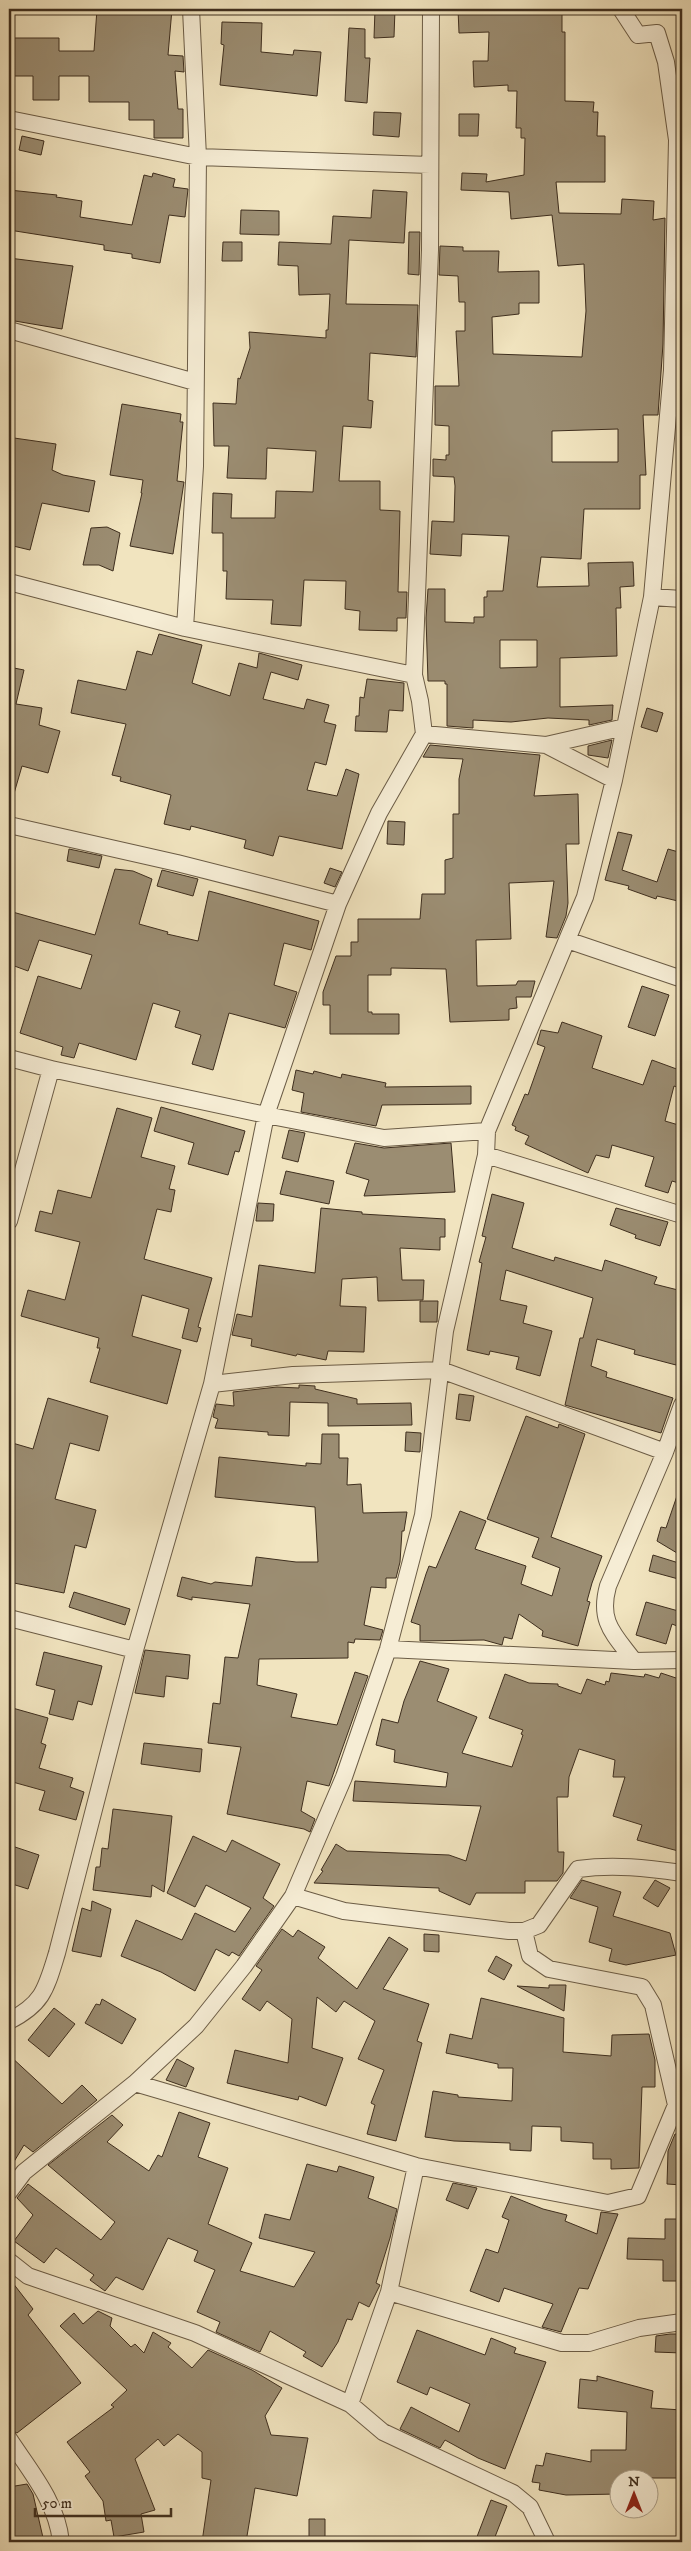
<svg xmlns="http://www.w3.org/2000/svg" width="691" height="2551" font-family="'IM FELL DW Pica',serif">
  <rect width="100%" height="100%" fill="#f1e4bf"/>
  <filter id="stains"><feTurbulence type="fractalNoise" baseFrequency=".004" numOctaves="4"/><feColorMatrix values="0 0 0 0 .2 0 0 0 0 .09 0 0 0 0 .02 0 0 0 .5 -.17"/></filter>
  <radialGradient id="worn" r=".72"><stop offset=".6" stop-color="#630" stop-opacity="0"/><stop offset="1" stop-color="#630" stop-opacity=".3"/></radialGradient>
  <!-- building -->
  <path fill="#9b8d72" stroke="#3e2e1e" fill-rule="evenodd" d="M97,9H172L168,55L183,56L184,72L175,71L178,109H183V138H154V120H129V102H89V76H59V100H33V76H9V38H59V51H94Z
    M375,9H395L394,37L374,38Z
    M458,9H562V32H565V101L594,102L593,112H598L597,136H605V182H556L559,213L621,214L622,199L654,201L653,220L665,218L663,344L658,415H643L646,475H640V509H584L581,559L541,557L537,587L589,586L588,563L633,562L634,586L620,587L621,608H616L617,656L560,658V707L613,705L612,720L589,725V720L548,718L511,722L473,720V728L447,726V684H445V681H428L426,618L428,589H445V622L474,623V617H484V597H487V591H503L509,536L462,534L461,556L430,554L432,521L454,522L455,486L454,477L433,476V459L446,460V455H449V426L435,425V386H459L456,331H465V302H459L458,276L439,275L440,246L463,247V251H499L498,272L539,271V303H519V314L492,317L493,354L582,357L586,311L584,264L558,266L552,215L511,219L509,192L461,190L462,173L487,174L486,182L524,175L525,138H521V128H516L517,91H508V85L474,87L473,61H488L489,32L459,33ZM618,429V462H552V431ZM500,640H537V667L500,668Z
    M222,22L262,23L261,52L293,55L294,50L321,52L317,96L220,85L224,45L221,44Z
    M349,28L365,29V58H370L367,103L345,101Z
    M374,112L401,113L399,137L373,135Z
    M459,114H479L478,136H459Z
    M22,136L44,141L41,155L19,150Z
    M153,173L175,179L173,187L188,189L185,217L169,215L160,263L132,258V254L104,250V245L9,230V190L57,195L56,197L82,201L80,217L132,225L144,175L152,177Z
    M373,190L407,192L404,243L349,240L346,304L418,305L416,357L370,353L368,400L373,401L371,428L343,426L339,481H380V510L400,511L398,592H407L406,618H397V631L359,630L360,611L345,609L346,581L304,580L301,626L271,624L273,600L226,599L227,571H223V533H212L213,493L232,494L231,518H275L276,491L313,492L316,451L267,448L266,479L227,478L229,446H214L213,403L236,404L238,378L240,379L250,348L249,332L326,338V330H328L330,294L299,295L298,266L278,265L279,242L331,244L333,216L371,218Z
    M241,210L279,211V235L240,234Z
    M409,232H420L419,275L408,274Z
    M223,242H242V261H222Z
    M9,258L73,266L62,329L9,320Z
    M122,404L181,414L180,422H183L177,481L184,482L173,554L130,546L142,493H141L143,480L110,475Z
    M14,438L56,444L52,470L63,475L95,481L89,512L42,503L30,550L9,545V469Z
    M107,527L120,533L113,571L99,565H83L91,528Z
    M159,634L202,645L192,683L230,696L239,663L257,668L259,653L302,665L298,680L271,672L263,699L304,709L307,699L329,705L324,722L336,725L326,765L315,762L307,790L337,796L346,769L359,774L342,849L279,836L273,856L244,848L246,840L191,826L190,830L164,824L171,795L120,781L121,777L112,775L126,724L71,713L78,680L126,690L137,651L152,655Z
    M9,667L24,670L16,704L42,708L39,725L60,731L48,773L22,766L13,797H9Z
    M367,679L404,683L403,711L389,710L387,732L355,731L356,716H359L360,697L364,698Z
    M647,708L663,713L657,732L641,727Z
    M612,740L608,758L588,755V746Z
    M430,745L540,755L534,796L578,794L579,844H566L568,903L566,916L557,938L546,937L554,881L509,883L511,939L476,940L477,986L516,985L518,981H535L531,997H516L517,1008L509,1009V1020L450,1022L446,969L391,968V975H368V1012H372V1014H399V1034H330V1005H323V992L336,956H351V942H358V919H420L422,894H445V860L453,858V814H459V779L463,759L423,757Z
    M388,821L405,822L404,845L387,844Z
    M618,832L632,835L622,870L657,882L668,849L682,853V902L657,896L656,899L628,889L629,886L605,880Z
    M69,849L102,856L99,868L67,861Z
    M330,868L342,872L335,887L324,883Z
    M115,869L133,871L152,879L139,924L168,932L167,934L198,941L209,891L319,921L311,950L284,943L274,985L297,992L285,1028L229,1013L213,1070L192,1064L201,1035L175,1027L180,1011L153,1003L136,1060L79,1043L74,1058L61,1055L63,1047L20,1033L38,976L81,989L92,955L39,940L28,971L9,964V911L95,935Z
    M162,870L198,879L193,896L157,886Z
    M642,986L669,995L655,1036L628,1027Z
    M562,1022L602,1036L592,1068L643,1085L652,1060L682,1071V1089L674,1086L665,1121L682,1126V1184L672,1181L668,1193L645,1186L654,1157L612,1145L609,1158L596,1155L588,1173L525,1144L529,1136L515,1130L516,1127L512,1125L525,1094L528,1095L545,1047L537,1044L541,1030L558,1033Z
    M296,1070L313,1074L314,1071L341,1078L342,1074L386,1083L385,1087L471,1086V1104L382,1105L376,1126L301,1112L304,1093L292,1090Z
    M161,1107L245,1131L239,1152L235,1151L228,1175L188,1164L194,1143L154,1131Z
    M117,1108L152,1118L141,1157L175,1166L169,1189L175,1190L171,1212L157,1209L144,1259L212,1278L198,1327L201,1328L197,1342L182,1338L189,1309L142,1295L132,1336L181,1350L167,1404L90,1382L100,1348H97L99,1338L21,1316L28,1290L65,1300L80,1242L35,1231L40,1211L52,1214L58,1190L91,1198Z
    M289,1130L305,1133L298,1162L282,1158Z
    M355,1143L384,1148L451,1143L455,1192L364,1196L369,1180L346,1173Z
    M286,1171L334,1181L329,1204L280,1194Z
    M492,1194L524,1203L512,1248L554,1261L555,1257L602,1271L605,1260L657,1277L654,1284L682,1291V1342L676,1365L634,1354L635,1350L597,1339L591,1366L607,1372L606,1377L673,1398L661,1433L565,1405L580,1338H583L593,1298L506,1270L500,1300L527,1306L523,1323L552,1331L540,1376L516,1369L519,1357L490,1351L489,1355L467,1350L482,1263L479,1262L486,1237L482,1236Z
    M258,1203L274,1204L273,1221H256Z
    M321,1208L362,1212V1214L445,1219V1237H440V1250L400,1248L402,1280H424L423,1300L378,1301L377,1277L342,1279L340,1306L366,1307L364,1352L328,1351L326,1360L297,1354L296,1356L251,1346L252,1339L232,1335L237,1314L252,1317L259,1265L315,1273Z
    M616,1208L668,1222L660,1246L635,1238L636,1235L610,1225Z
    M420,1301H438L437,1322H420Z
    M299,1385L315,1386V1389L357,1399V1404L411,1403L412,1425L328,1426V1403L290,1402L289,1436L268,1435V1432L215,1428L218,1419L213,1417L216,1404L234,1406L233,1392L277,1387L299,1388Z
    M459,1394L474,1396L470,1421L456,1419Z
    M48,1398L108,1416L99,1451L70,1443L55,1499L96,1510L86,1548L75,1545L64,1593L9,1582V1553L13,1534L9,1533V1442L33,1449Z
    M526,1416L555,1427L558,1428L559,1424L585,1434L551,1537L602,1556L592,1583L587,1601L590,1602L578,1646L542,1636L543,1631L519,1614L512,1639L504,1637L502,1645L484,1640L420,1641V1625L411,1622L426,1574L429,1566L436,1568L460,1511L486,1521L475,1549L526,1566L521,1584L552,1596L560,1568L532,1557L539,1538L487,1519Z
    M406,1432L421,1433L420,1452L405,1451Z
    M322,1434H339V1458H348L347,1485L361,1484L363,1513L407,1512L404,1531H402L400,1562L396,1578H386V1588L371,1587L364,1625L383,1630L380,1640L355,1639L354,1643L348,1642V1658L259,1659L257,1685L297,1694L291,1717L337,1725L355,1672L368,1676L329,1786L307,1781L301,1811L315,1819L310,1832L304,1829L227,1814L241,1747L208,1743L213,1703L220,1704L225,1657L238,1658L250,1604L192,1597V1600L177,1596L182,1577L211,1584L215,1582L252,1586L256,1557L296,1562H318L315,1507L215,1497L219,1457L306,1466V1463L321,1464Z
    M680,1487L682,1488V1556L657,1541L661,1527L666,1528Z
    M653,1555L682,1564V1580L649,1571Z
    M74,1592L130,1609L125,1625L69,1607Z
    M646,1602L682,1612V1628L672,1624L666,1644L636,1635Z
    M145,1650L190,1655L188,1679L166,1676L164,1697L135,1693Z
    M44,1652L102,1666L92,1705L78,1701L73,1720L49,1714L55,1690L36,1685Z
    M420,1661L449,1669L437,1701L477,1717L462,1753L512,1767L523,1735L521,1734L523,1730L489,1718L505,1674L529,1683L558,1684V1686L581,1694L587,1679L605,1685L606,1681L609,1682L611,1673L644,1677L645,1674L659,1678L661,1673L682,1680V1852L637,1840L642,1825L613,1816L625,1777H613L615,1760L579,1749L569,1777L568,1797H557L558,1852H564L563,1873L557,1881H525V1893H476L470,1905L439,1891V1888L314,1883L323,1871L321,1870L336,1844L347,1851L449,1855L466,1861L481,1806L353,1801L355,1781L446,1787L448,1773L394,1762L395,1750L376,1745L382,1719L398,1723L404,1701Z
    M9,1707L48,1718L41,1743L46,1745L39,1768L73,1778L70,1787L84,1792L76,1820L39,1810L45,1791L9,1781Z
    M144,1743L202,1749L200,1772L141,1764Z
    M113,1809L172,1816L164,1892L152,1885L151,1897L93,1890L96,1867H100L102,1848L108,1849Z
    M193,1836L226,1852L232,1840L280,1864L263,1898L274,1906L239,1956L232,1952L229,1956L216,1949L195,1991L161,1972L121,1956L136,1920L182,1940L195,1913L235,1932L251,1908L206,1885L195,1907L167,1893Z
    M9,1845L39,1855L28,1889L9,1883Z
    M582,1880L621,1892L613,1916L670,1933L676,1955L626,1965L609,1961L612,1949L589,1942L598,1907L570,1898Z
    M655,1880L670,1888L658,1907L643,1898Z
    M92,1901L111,1909L101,1957L72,1951L82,1908L91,1911Z
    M282,1929L293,1937L298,1930L325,1947L318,1958L357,1989L389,1937L408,1949L383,1989L429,2004L417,2041L422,2043L396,2141L367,2134L375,2105L371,2103L384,2070L358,2059L375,2021L344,2001L336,2012L317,1997L312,2048L343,2058L326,2106L299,2096L298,2100L227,2083L235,2050L288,2063L292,2019L267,2001L260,2011L242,1999L262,1970L256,1966Z
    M424,1934L439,1935V1952L424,1951Z
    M496,1956L512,1965L504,1980L488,1971Z
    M549,1985H566L564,2011L517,1986L549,1988Z
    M481,1998L564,2018L563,2052L611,2056L612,2035L649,2034L655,2060V2087H642L639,2168L611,2169V2159H593V2143L561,2141V2127L532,2126L531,2151L510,2150V2143L454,2141L425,2137L433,2091L458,2095V2097L512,2101L513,2068H498V2064L446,2053L450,2034L472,2039Z
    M102,1999L136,2019L122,2044L85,2023L96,2004L100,2005Z
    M54,2008L75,2024L49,2057L28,2040Z
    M9,2055L62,2104L82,2085L97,2100L33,2152L24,2145L9,2170L12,2171L9,2176Z
    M177,2059L194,2068L186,2087L166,2080Z
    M179,2112L210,2123L198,2157L228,2168L208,2224L252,2243L240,2271L294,2287L315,2252L259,2238L265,2214L290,2220L307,2164L337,2172L339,2166L374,2177L368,2198L397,2209L390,2238L376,2283L380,2285L369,2307L359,2302L352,2320L347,2319L338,2342L322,2367L303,2356L306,2352L270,2331L260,2352L216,2332L220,2322L197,2312L215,2270L194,2261L198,2251L168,2238L143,2290L116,2277L105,2291L90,2280L94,2275L56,2248L44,2263L14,2241L33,2215L17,2198L28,2184L101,2240L115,2222L48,2165L112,2115L123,2125L107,2142L149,2171L158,2155L162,2157Z
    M675,2134H682V2185L667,2184L668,2151Z
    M453,2183L477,2188L468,2209L446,2200Z
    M511,2196L543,2209L567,2215L565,2221L597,2234L601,2212L618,2214L588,2289L579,2288L561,2332L542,2327L553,2304L504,2288L499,2302L470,2291L486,2249L498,2253L509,2220L502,2217Z
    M665,2219H682V2281H663V2260L627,2259L628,2238L665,2239Z
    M9,2278L33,2309L28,2315L81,2383L17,2433L9,2429Z
    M98,2311L112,2318L110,2326L131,2347L135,2344L144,2353L153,2332L171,2343L168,2347L192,2368L208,2350L252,2370L282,2388L265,2416L271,2435L308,2438L297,2496L255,2488L246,2542H202L211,2480L202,2478V2452L178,2434L164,2446L158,2439L135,2459L155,2510L141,2514L144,2532L114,2537L111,2520L106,2521L103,2501L85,2476L90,2472L67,2442L114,2407L111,2405L127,2390L60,2326L74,2313L83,2324Z
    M417,2330L485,2355L491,2338L516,2348L514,2353L546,2362L505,2469L478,2458L445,2440L440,2448L400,2429L411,2407L459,2432L470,2404L430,2387L427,2395L397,2382Z
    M670,2334H682V2353L655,2352L656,2336Z
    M597,2376L653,2391L651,2408L682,2410V2478H618V2494L566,2495L539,2490L540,2483L532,2482L536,2465L543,2466L546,2453L591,2462V2450H626L627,2412L578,2408L580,2379L597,2381Z
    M27,2484L33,2494L44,2542H9V2487Z
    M491,2500L507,2506L493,2542H475Z
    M309,2519H325V2542H309Z"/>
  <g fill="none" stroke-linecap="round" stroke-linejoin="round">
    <!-- minor casing -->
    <g stroke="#6b5c46" stroke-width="18">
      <path id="minor" d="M431,9L430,250L414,675L420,701L424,734L546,745L625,727
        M9,119L198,157L430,165
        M9,330L195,382
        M9,582L185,628L414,675
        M652,597L682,599
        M185,628L195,466L198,157L191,9
        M546,745L614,780
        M9,825L177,863L338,904
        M567,940L682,979
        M9,1058L51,1069L266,1115L384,1138L487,1131
        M486,1155L682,1215
        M9,1221L51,1069
        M212,1384L293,1375L441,1370L665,1452
        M9,1618L135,1650
        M388,1649L634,1661L682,1660
        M634,1661C614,1634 598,1622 608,1586L665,1452L682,1405
        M293,1896L344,1911L509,1931H524L539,1925L578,1869C614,1864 647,1868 682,1873
        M524,1931L530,1956L549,1969L642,1987L653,2005L676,2105H682
        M9,2021C43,2004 46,1989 57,1953L135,1650L212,1384L266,1115L338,904L379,813L424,734
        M135,2083L416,2166L608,2203L638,2196L676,2105
        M9,2192L24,2172L135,2083L196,2026L244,1966L293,1896L344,1777L388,1649L423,1515L445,1331L486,1155L487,1131L585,897L614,780L652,597L672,370L677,140L666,62L657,33L638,35L621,9
        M9,2261L28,2276L195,2333L350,2404L383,2432L513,2493L530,2507L547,2542
        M389,2292L562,2343H589L639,2328L682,2322
        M350,2404L389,2292L416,2166
        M9,2439C30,2471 57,2502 61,2542"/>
    </g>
    <!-- minor -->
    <use href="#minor" stroke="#f6edd5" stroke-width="16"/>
  </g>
  <!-- margin -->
  <rect width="691" height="2551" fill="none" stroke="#f1e4bf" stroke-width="30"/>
  <rect x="10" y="10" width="671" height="2531" fill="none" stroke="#3e2e1e" stroke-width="2.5"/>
  <rect x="15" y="15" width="661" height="2521" fill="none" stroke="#3e2e1e"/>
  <!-- north arrow -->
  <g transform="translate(634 2494)"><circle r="24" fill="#f6edd5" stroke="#aca18c"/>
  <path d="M0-4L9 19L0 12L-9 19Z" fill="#8f2418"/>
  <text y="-8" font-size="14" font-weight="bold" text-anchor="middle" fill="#3e2e1e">N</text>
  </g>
  <!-- scale -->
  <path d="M35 2508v8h136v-8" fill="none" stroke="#3e2e1e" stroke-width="2.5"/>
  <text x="42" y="2508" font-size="15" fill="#3e2e1e" stroke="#f6edd5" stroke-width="4" paint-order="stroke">50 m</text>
  <rect width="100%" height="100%" filter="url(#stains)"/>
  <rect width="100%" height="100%" fill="url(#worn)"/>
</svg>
